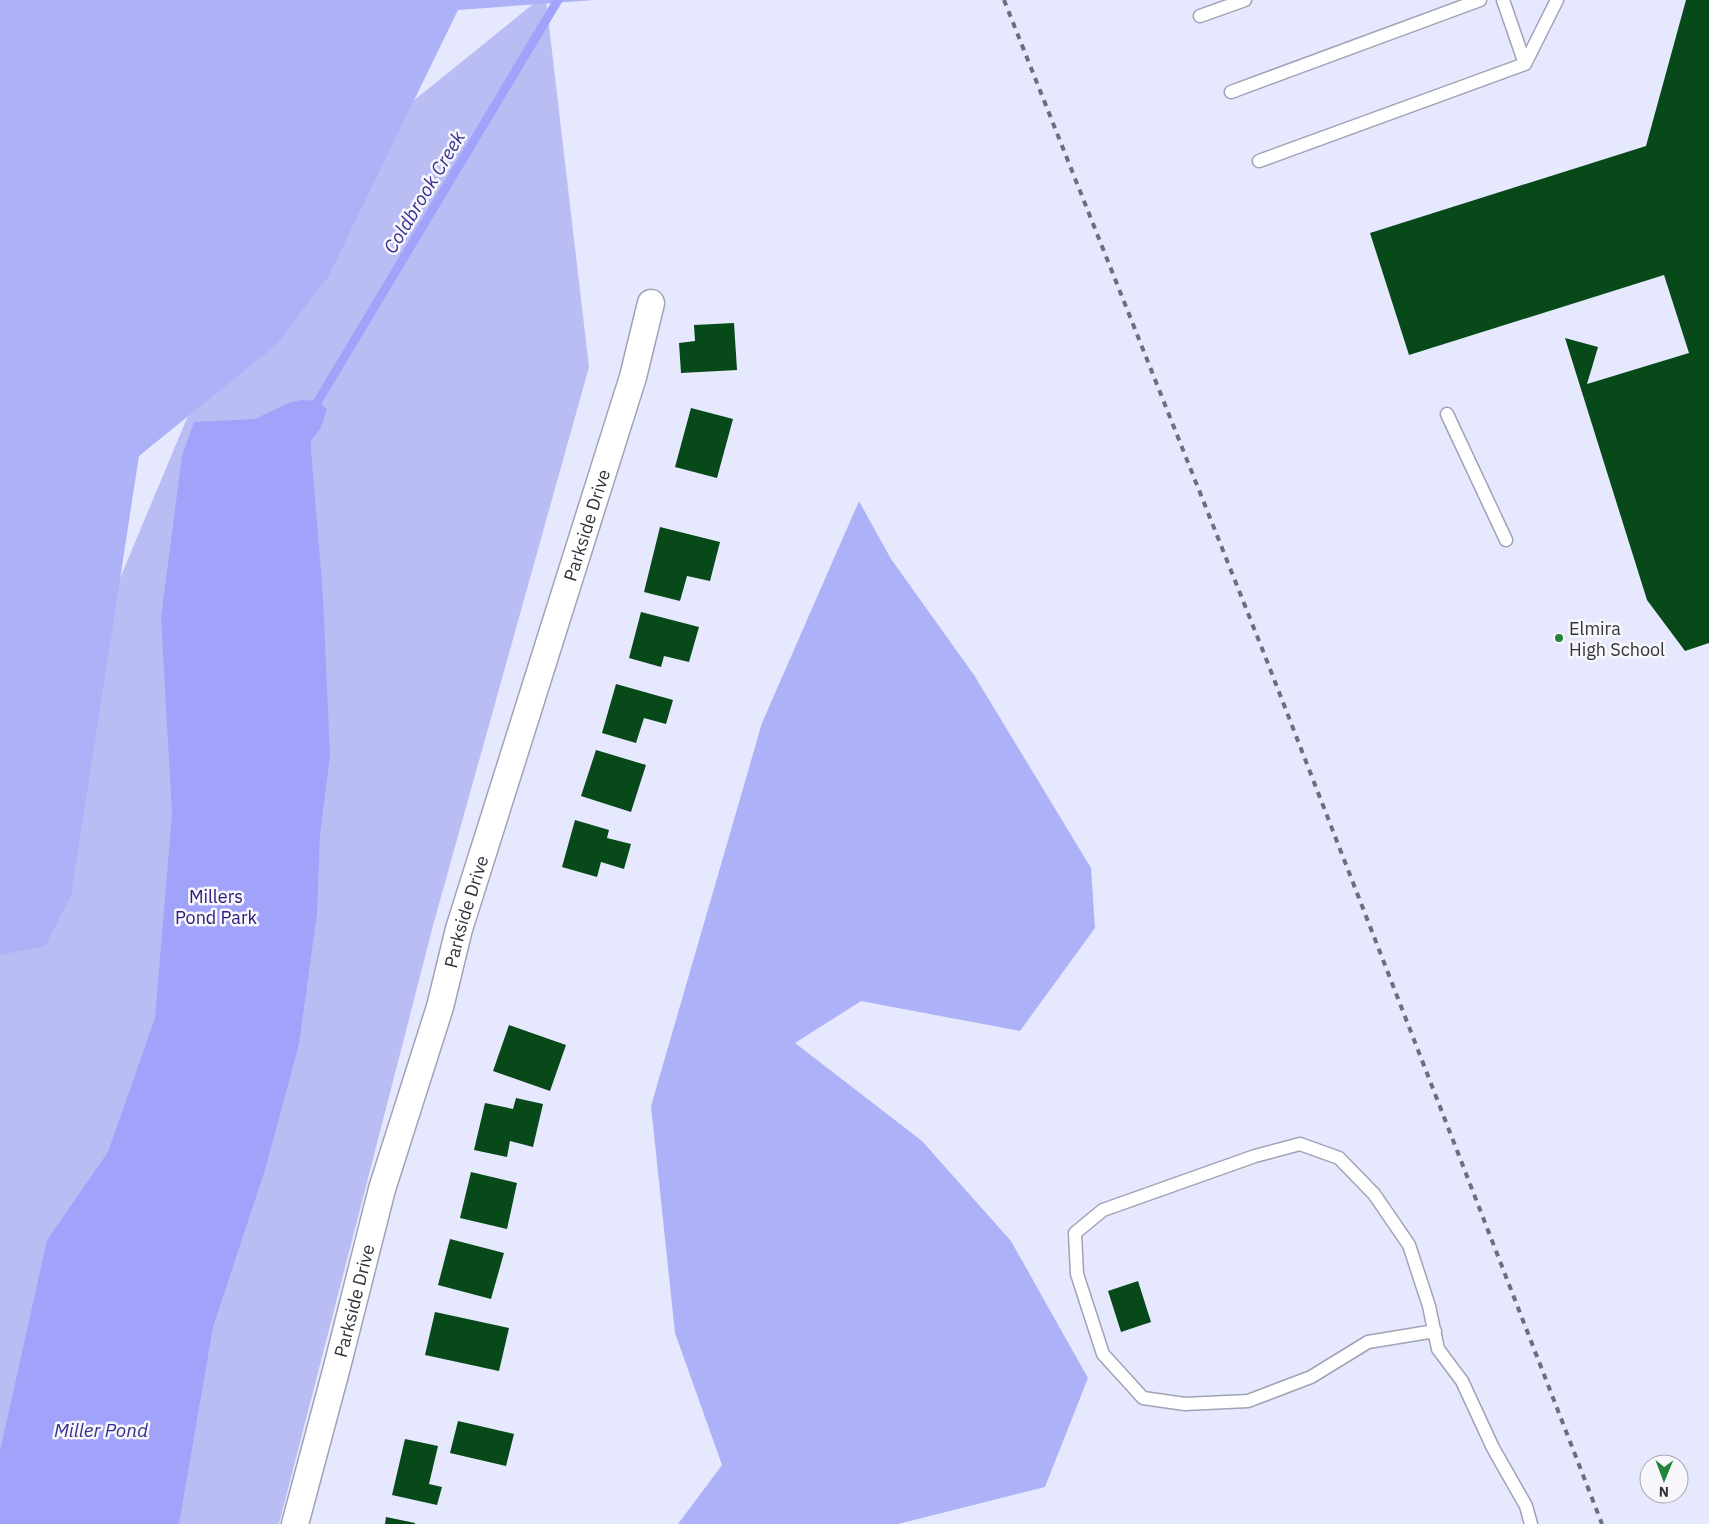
<svg xmlns="http://www.w3.org/2000/svg" width="1709" height="1524" font-family="'IBM Plex Sans',sans-serif">
  <rect width="100%" height="100%" fill="#e6e9fe"/>
  <!-- green -->
  <path fill="#babdf3" d="M538,0H546L589,367L434,922L279,1524H0V865L272,215Z"/>
  <!-- forest -->
  <path fill="#adb1f7" d="M0,0H594L458,10L328,277L276,345L139,456L71,896L45,946L0,955Z
    M859,501L891,559L974,675L1091,868L1095,928L1020,1031L861,1001L795,1043L922,1141L1011,1241L1088,1378L1045,1487L898,1524H678L722,1465L675,1333L651,1106L762,723Z"/>
  <!-- water -->
  <path fill="#a1a3fb" d="M302,400L318,401L327,409L321,427L311,441V449L323,596L330,756L320,835L317,914L299,1044L265,1170L213,1327L179,1524H0V1451L47,1240L108,1152L155,1018L172,814L161,617L182,456L194,422L255,419L288,403Z"/>
  <g fill="none" stroke-linecap="round" stroke-linejoin="round">
    <!-- stream -->
    <path stroke="#a1a3fb" stroke-width="9" d="M318,401L558,0"/>
  </g>
  <!-- building -->
  <path fill="#074919" d="M1686,0H1709V643L1685,651L1647,600L1565,338L1598,347L1587,384L1689,353L1664,275L1409,355L1370,233L1646,146Z
    M734,323L737,370L681,373L679,343L695,341L694,325Z
    M691,408L733,419L717,478L675,467Z
    M660,527L720,542L710,581L687,576L680,601L644,592Z
    M641,612L699,627L689,662L664,656L661,667L629,658Z
    M616,684L673,700L666,724L644,718L636,743L602,733Z
    M596,750L646,765L631,812L581,796Z
    M575,820L609,830L607,838L631,844L624,869L601,862L597,877L562,867Z
    M509,1025L566,1045L550,1091L493,1071Z
    M516,1098L543,1104L533,1147L510,1141L507,1157L474,1150L485,1103L513,1109Z
    M471,1172L517,1183L507,1229L460,1218Z
    M450,1239L504,1253L491,1299L438,1285Z
    M1138,1281L1151,1322L1121,1332L1108,1291Z
    M435,1312L509,1328L499,1371L425,1355Z
    M458,1421L514,1434L506,1466L450,1453Z
    M405,1439L438,1446L429,1484L442,1487L437,1505L392,1495Z
    M386,1517L415,1523V1524H385Z"/>
  <g fill="none" stroke-linecap="round" stroke-linejoin="round">
    <!-- lane casing -->
    <g stroke="#a0a2b6" stroke-width="15">
      <path id="lane" d="M1503,0L1525,64
        M1200,16L1245,0
        M1231,92L1480,0
        M1259,161L1525,64L1557,0
        M1447,414L1506,540
        M1435,1331L1368,1342L1311,1377L1248,1401L1185,1404L1143,1398L1103,1354L1077,1274L1075,1233L1103,1210L1255,1156L1300,1144L1339,1158L1374,1194L1409,1245L1429,1306L1438,1349L1462,1381L1493,1448L1526,1506L1531,1524"/>
    </g>
    <!-- street casing -->
    <g stroke="#a0a2b6" stroke-width="29">
      <g id="street">
        <path id="s1" d="M295,1524L337,1367L382,1189L440,1007L459,929L633,377L651,303"/>
      </g>
    </g>
    <!-- lane -->
    <use href="#lane" stroke="#fff" stroke-width="12"/>
    <!-- street -->
    <use href="#street" stroke="#fff" stroke-width="26"/>
    <!-- rail -->
    <path stroke="#6c6e7a" stroke-width="4" stroke-dasharray="6 6" stroke-linecap="butt" d="M1004,0L1265,656L1602,1524"/>
  </g>
  <!-- markers -->
  <circle fill="#228539" stroke="#f7f7fc" stroke-width="2" cx="1559" cy="638" r="5"/>
  <g text-anchor="middle" dominant-baseline="central" stroke-width="5" stroke-linejoin="round" paint-order="stroke">
    <!-- street labels -->
    <g font-size="18" fill="#32333b" stroke="#f7f7fc">
      <text stroke="none"><textPath href="#s1" startOffset="1041">Parkside Drive</textPath></text>
      <text stroke="none"><textPath href="#s1" startOffset="636">Parkside Drive</textPath></text>
      <text stroke="none"><textPath href="#s1" startOffset="231">Parkside Drive</textPath></text>
    </g>
    <!-- poi labels -->
    <g font-size="18" fill="#32333b" stroke="#f7f7fc" text-anchor="start">
      <text x="1569" y="628">Elmira<tspan x="1569" dy="21">High School</tspan></text>
    </g>
    <!-- park labels -->
    <g font-size="18" fill="#2b187c" stroke="#f7f7fc">
      <text x="216" y="896">Millers<tspan x="216" dy="21">Pond Park</tspan></text>
    </g>
    <!-- water labels -->
    <g font-size="19" font-style="italic" fill="#392d90" stroke="#f7f7fc">
      <text transform="translate(424 192) rotate(-59)">Coldbrook Creek</text>
      <text x="101" y="1430">Miller Pond</text>
    </g>
  </g>
  <!-- north arrow -->
  <g transform="translate(1664 1479) rotate(181)"><circle r="24" fill="#f7f7fc" stroke="#a8a9af"/>
  <path d="M0-4L9 19L0 12L-9 19Z" fill="#228539"/>
  <text y="-8" font-size="14" font-weight="bold" text-anchor="middle" fill="#32333b">N</text>
  </g>
</svg>
